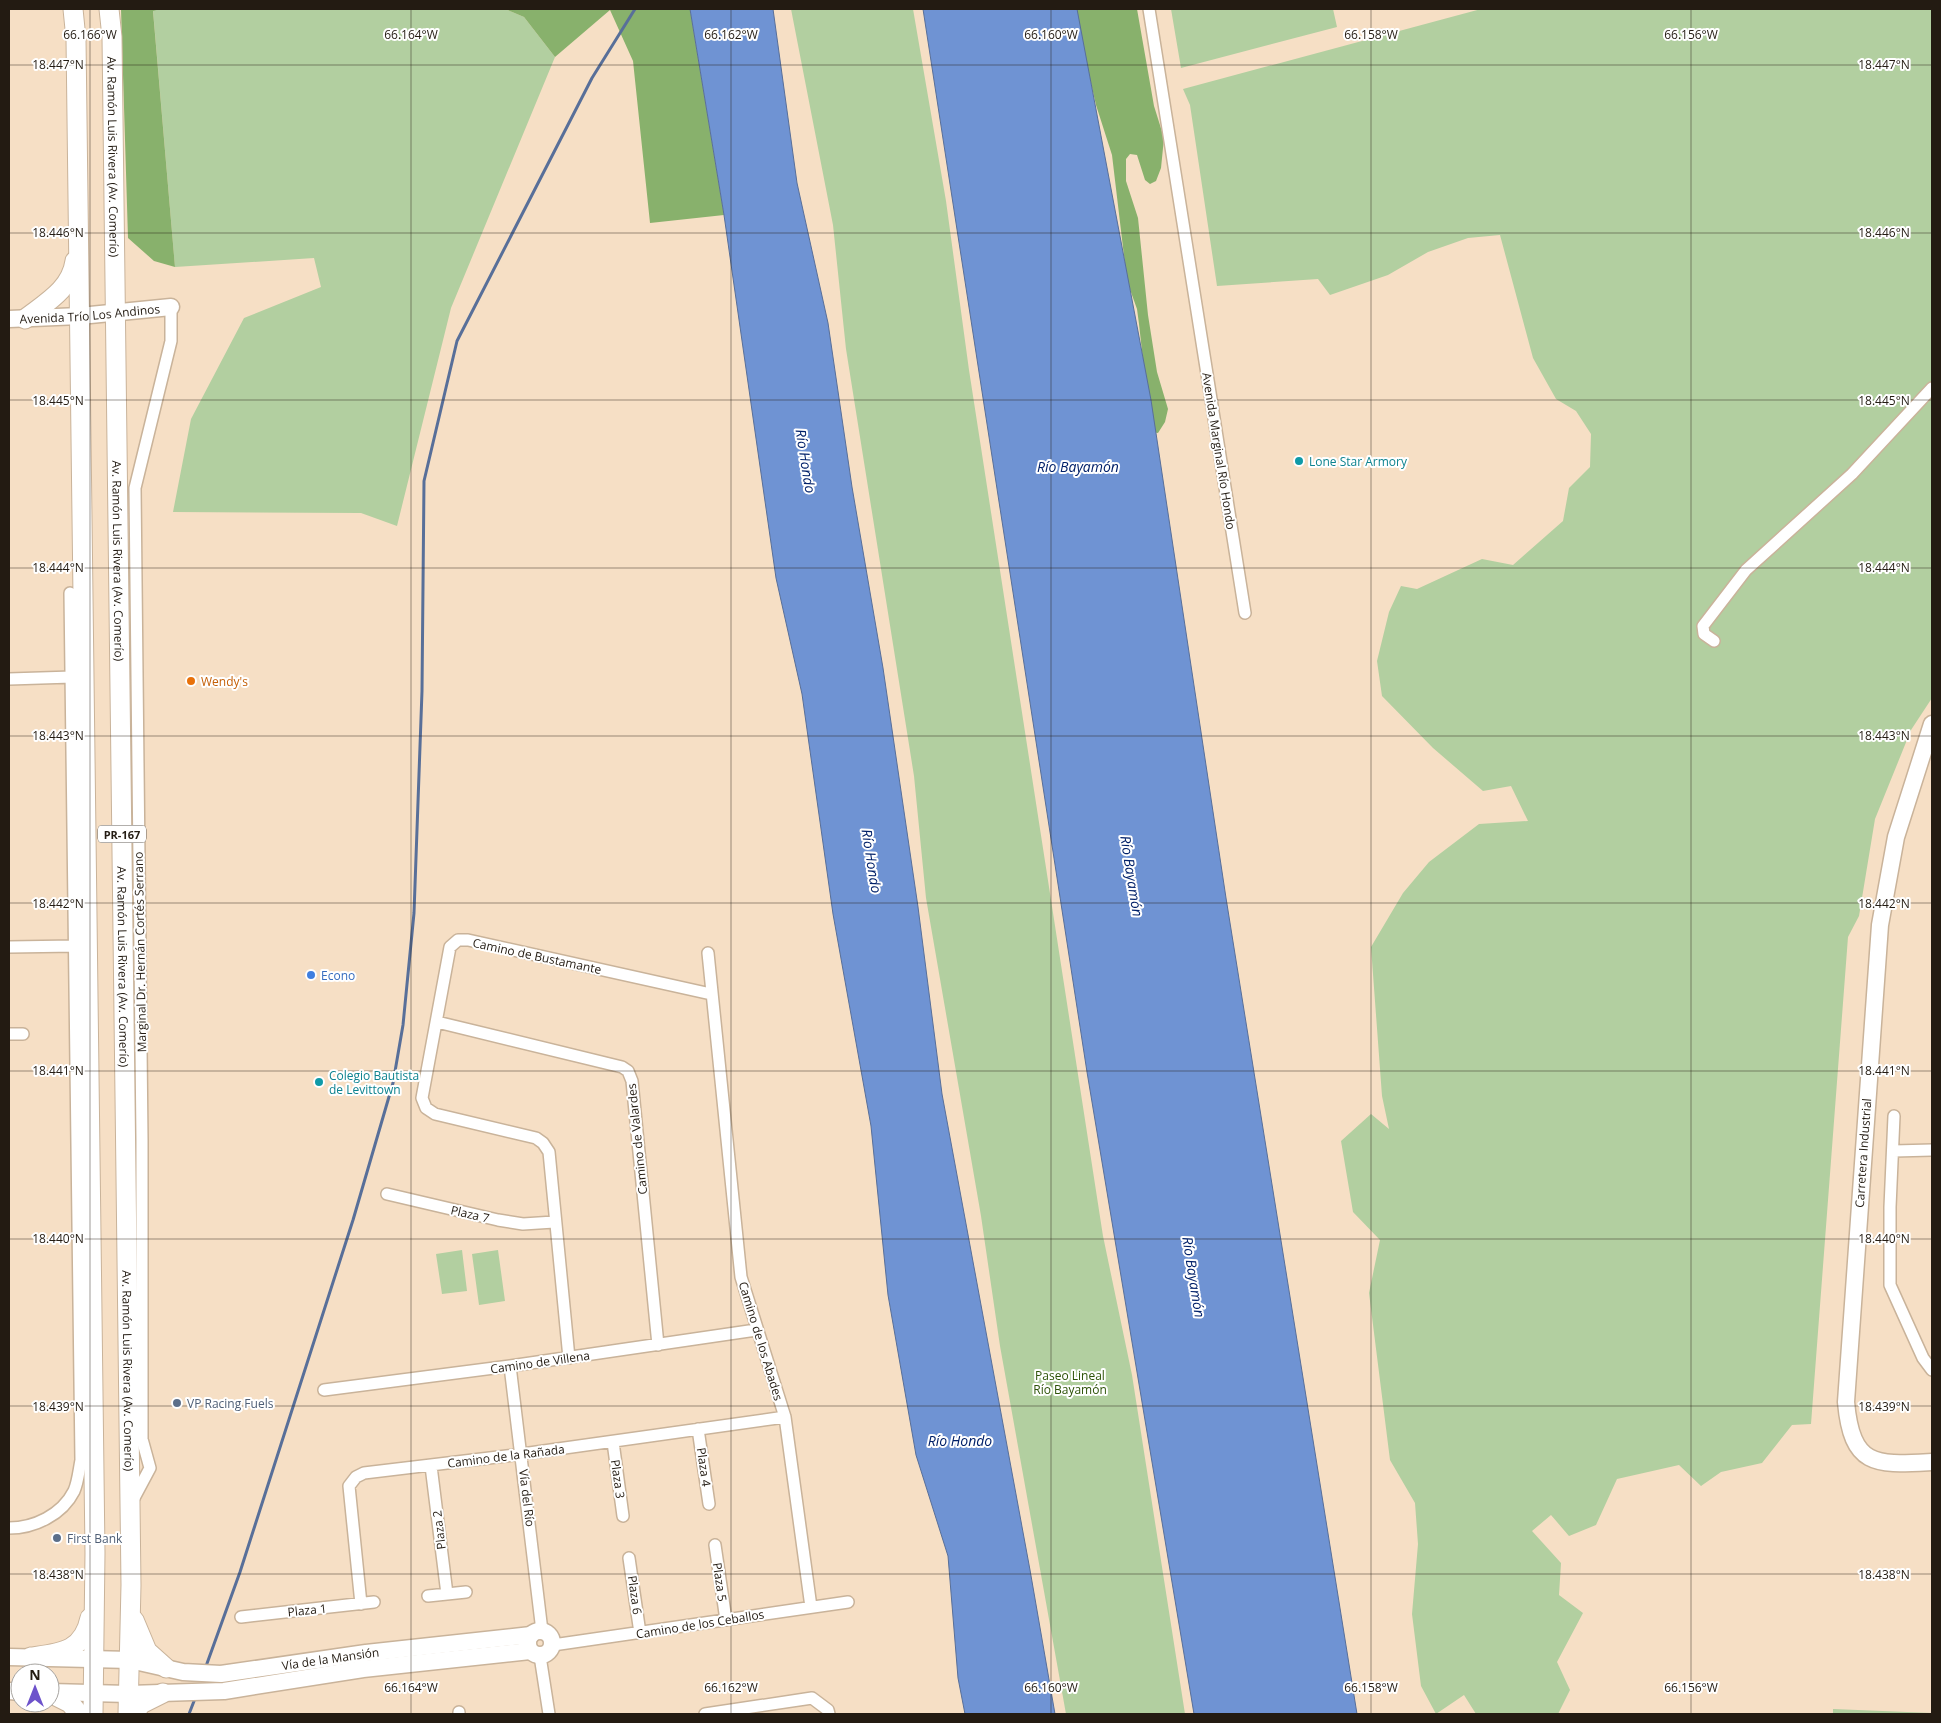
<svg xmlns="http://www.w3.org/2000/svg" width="1941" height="1723" font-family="'Open Sans',sans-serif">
  <rect width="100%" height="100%" fill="#f6dfc5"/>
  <!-- green -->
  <path fill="#b2cfa0" d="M160,9H505L524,17L555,57L451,308L397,526L361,513L173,512L191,419L244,318L321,287L314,258L175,267L153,10Z
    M791,9H913L946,201L969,370L1103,1236L1132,1375L1185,1714H1066L1000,1346L981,1216L926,898L914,776L846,349L833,225Z
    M1171,9H1333L1337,27L1181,68Z
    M1481,9H1932V698L1911,730L1875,819L1859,916L1848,937L1811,1424L1792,1425L1762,1463L1721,1472L1701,1486L1679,1465L1617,1479L1596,1525L1569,1536L1551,1515L1532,1531L1561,1563L1559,1595L1583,1613L1557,1662L1570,1690L1558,1714H1476L1464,1695L1436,1714L1421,1686L1412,1614L1418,1544L1415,1503L1390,1460L1369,1293L1380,1240L1353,1212L1341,1141L1371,1114L1389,1129L1382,1096L1371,947L1403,893L1429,862L1479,824L1528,821L1511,786L1483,791L1433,748L1382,696L1377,661L1389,612L1401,586L1417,589L1482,559L1513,565L1563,521L1569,488L1590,467L1591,434L1576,411L1556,399L1533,358L1500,235L1468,238L1428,252L1388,275L1330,295L1318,279L1217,286L1190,105L1183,89Z
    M462,1250L467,1291L442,1294L436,1254Z
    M498,1250L505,1301L479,1305L472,1254Z
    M1833,1709L1932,1713V1714H1833Z"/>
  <!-- forest -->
  <path fill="#88b16c" d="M121,9H160L153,11L175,267L154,261L128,238Z
    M505,9H690L724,215L650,223L633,61L610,10L555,57L524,17Z
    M1074,9H1137L1154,106L1164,138L1161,168L1156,181L1150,184L1145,180L1137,155L1130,154L1126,159V181L1138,218L1148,315L1157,372L1168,409L1165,422L1158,433L1151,432L1139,324L1137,309L1127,281L1112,155L1096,105Z"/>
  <!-- water -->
  <path fill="#6f93d3" stroke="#586f99" d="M690,9H773L797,183L828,323L852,487L883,668L918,907L942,1094L1030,1570L1055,1714H965L958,1678L948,1556L916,1455L888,1295L871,1126L833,914L802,694L776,578L724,215Z
    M923,9H1077L1151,400L1226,898L1357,1714H1194L1087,1072Z"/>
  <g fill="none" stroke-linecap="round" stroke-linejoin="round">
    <!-- stream -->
    <path stroke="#586f99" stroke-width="3" d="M205,1669L240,1572L353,1220L393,1083L403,1025L414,913L422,691L424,481L457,341L592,78L635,9
      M189,1714L196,1696"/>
    <!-- street casing -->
    <g stroke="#c9b39a" stroke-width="14">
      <path id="street" d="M1149,9L1245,613
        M1714,641L1704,634L1703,626L1746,570L1852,474L1932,388
        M9,679L72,677
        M9,947L75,946
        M708,953L741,1277L785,1417L811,1607
        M437,1022L622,1067L628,1071L632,1081L658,1345
        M9,1034H23
        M1894,1116L1890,1207V1285L1923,1358L1932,1370
        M1894,1151L1932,1150
        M387,1194L498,1220L523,1224L554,1222
        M569,1358L549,1152L543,1143L536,1138L435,1114L426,1108L422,1098L450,947L458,940H468L711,994
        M510,1366L542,1631
        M324,1390L510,1366L756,1330
        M698,1429L709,1504
        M613,1442L623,1516
        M431,1466L447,1594
        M134,1498L150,1468L142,1439V1140L135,488L171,341V307
        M9,1528C34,1528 62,1515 74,1491C78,1482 79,1470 81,1460L70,593
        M715,1545L726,1620
        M629,1558L640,1633
        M428,1596L466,1592
        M361,1604L349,1486L356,1477L364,1473L522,1454L785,1417
        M241,1617L374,1602
        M553,1645L848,1602
        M540,1656L549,1714
        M459,1712V1714
        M705,1714L812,1698L828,1710L829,1714"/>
    </g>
    <!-- secondary casing -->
    <g stroke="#c9b39a" stroke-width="19">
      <g id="secondary">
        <path id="s1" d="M9,319L80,316L171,307"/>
        <path d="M1932,724L1896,837L1880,925L1846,1402C1852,1468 1876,1465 1932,1462"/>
        <circle cx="540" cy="1643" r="12"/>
        <path id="s2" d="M9,1657L130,1660L183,1672L221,1674L366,1653L531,1635"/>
        <path d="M9,1691L20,1692"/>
        <path d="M50,1692L129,1694L224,1691L363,1669L530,1651"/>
      </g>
    </g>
    <!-- primary casing -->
    <g stroke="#c9b39a" stroke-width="21">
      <g id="primary">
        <path d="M73,9L76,39L95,1553L93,1714"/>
        <path id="s3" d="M109,9L112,37L131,1585L128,1714"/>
        <path d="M25,319C47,302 71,289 75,261"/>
        <path d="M134,1620L147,1651L166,1668"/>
        <path d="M31,1657C60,1653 83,1652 90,1618"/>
        <path d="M50,1693L70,1703L79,1714"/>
        <path d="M134,1714L141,1704L163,1693"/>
      </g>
    </g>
    <!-- street -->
    <use href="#street" stroke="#fff" stroke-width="11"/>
    <!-- secondary -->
    <use href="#secondary" stroke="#fff" stroke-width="16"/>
    <!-- primary -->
    <use href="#primary" stroke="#fff" stroke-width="19"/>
  </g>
  <!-- ticks -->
  <path fill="none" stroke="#231b12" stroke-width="1" stroke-opacity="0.45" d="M90,9V1714M411,9V1714M731,9V1714M1051,9V1714M1371,9V1714M1691,9V1714M9,65H1932M9,233H1932M9,400H1932M9,568H1932M9,736H1932M9,903H1932M9,1071H1932M9,1239H1932M9,1406H1932M9,1574H1932"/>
  <!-- markers -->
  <g fill="#0f9aa8" stroke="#fff" stroke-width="2">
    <circle cx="1299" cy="461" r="5"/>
    <circle cx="319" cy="1082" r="5"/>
  </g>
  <circle fill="#e8710a" stroke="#fff" stroke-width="2" cx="191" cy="681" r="5"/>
  <circle fill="#3f7fe0" stroke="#fff" stroke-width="2" cx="311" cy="975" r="5"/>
  <g fill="#5c6f8a" stroke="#fff" stroke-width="2">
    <circle cx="177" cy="1403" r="5"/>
    <circle cx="57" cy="1538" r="5"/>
  </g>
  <g text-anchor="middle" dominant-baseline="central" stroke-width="4" stroke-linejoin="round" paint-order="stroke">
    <!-- shield labels -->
    <rect fill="#fff" stroke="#655f59" stroke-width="1" x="98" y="825.5" width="48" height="17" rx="4"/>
    <g font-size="11" font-weight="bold" fill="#231b12">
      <text x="122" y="834">PR-167</text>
    </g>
    <!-- street labels -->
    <g font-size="12" fill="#231b12" stroke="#fff">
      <text stroke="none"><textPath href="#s3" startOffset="148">Av. Ramón Luis Rivera (Av. Comerío)</textPath></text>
      <text stroke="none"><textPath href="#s1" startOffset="81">Avenida Trío Los Andinos</textPath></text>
      <text transform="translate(1219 451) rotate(81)">Avenida Marginal Río Hondo</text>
      <text stroke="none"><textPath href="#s3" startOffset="552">Av. Ramón Luis Rivera (Av. Comerío)</textPath></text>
      <text transform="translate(140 952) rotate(-91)">Marginal Dr. Hernán Cortés Serrano</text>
      <text transform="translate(537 956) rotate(12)">Camino de Bustamante</text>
      <text stroke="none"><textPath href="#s3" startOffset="958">Av. Ramón Luis Rivera (Av. Comerío)</textPath></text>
      <text transform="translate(637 1139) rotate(-96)">Camino de Valardes</text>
      <text transform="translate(1863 1153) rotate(-86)">Carretera Industrial</text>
      <text transform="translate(470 1214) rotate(13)">Plaza 7</text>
      <text transform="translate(761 1341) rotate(73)">Camino de los Abades</text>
      <text transform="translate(540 1362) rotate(-8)">Camino de Villena</text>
      <text stroke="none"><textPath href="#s3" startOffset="1362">Av. Ramón Luis Rivera (Av. Comerío)</textPath></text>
      <text transform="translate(506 1456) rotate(-7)">Camino de la Rañada</text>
      <text transform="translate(704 1467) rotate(82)">Plaza 4</text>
      <text transform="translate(618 1479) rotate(82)">Plaza 3</text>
      <text transform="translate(527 1498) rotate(83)">Vía del Río</text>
      <text transform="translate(439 1530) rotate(-97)">Plaza 2</text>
      <text transform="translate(720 1582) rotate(82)">Plaza 5</text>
      <text transform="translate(635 1595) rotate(82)">Plaza 6</text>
      <text transform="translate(307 1610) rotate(-6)">Plaza 1</text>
      <text transform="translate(700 1624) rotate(-9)">Camino de los Ceballos</text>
      <text stroke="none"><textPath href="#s2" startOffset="324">Vía de la Mansión</textPath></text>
    </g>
    <!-- culture labels -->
    <g font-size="12" fill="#0d838f" stroke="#fff" text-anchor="start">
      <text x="1309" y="461">Lone Star Armory</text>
      <text x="329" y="1075">Colegio Bautista<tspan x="329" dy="14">de Levittown</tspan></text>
    </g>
    <!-- food labels -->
    <g font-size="12" fill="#c56008" stroke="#fff" text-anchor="start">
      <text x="201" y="681">Wendy's</text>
    </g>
    <!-- shop labels -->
    <g font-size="12" fill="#366cbe" stroke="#fff" text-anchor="start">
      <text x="321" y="975">Econo</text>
    </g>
    <!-- park labels -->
    <g font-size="12" fill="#2c5106" stroke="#fff">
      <text x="1070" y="1375">Paseo Lineal<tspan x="1070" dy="14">Río Bayamón</tspan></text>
    </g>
    <!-- service labels -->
    <g font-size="12" fill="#4e5e75" stroke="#fff" text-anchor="start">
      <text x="187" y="1403">VP Racing Fuels</text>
      <text x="67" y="1538">First Bank</text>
    </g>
    <!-- water labels -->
    <g font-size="14" font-style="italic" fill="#002069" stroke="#fff">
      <text transform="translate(806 461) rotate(81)">Río Hondo</text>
      <text x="1078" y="466">Río Bayamón</text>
      <text transform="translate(872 861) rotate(81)">Río Hondo</text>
      <text transform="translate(1132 876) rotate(81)">Río Bayamón</text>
      <text transform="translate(1194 1277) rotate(81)">Río Bayamón</text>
      <text x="960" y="1440">Río Hondo</text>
    </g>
  </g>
  <g font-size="12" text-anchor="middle" fill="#231b12" stroke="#fff" stroke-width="4" stroke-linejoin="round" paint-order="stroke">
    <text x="90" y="39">66.166°W</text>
    <text x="411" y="39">66.164°W</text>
    <text x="731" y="39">66.162°W</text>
    <text x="1051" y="39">66.160°W</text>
    <text x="1371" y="39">66.158°W</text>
    <text x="1691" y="39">66.156°W</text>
    <text x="58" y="69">18.447°N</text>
    <text x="1884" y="69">18.447°N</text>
    <text x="58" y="237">18.446°N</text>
    <text x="1884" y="237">18.446°N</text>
    <text x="58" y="405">18.445°N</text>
    <text x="1884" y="405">18.445°N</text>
    <text x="58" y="572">18.444°N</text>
    <text x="1884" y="572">18.444°N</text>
    <text x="58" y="740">18.443°N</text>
    <text x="1884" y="740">18.443°N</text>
    <text x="58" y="908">18.442°N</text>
    <text x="1884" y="908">18.442°N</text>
    <text x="58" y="1075">18.441°N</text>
    <text x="1884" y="1075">18.441°N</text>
    <text x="58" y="1243">18.440°N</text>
    <text x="1884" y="1243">18.440°N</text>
    <text x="58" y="1411">18.439°N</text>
    <text x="1884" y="1411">18.439°N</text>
    <text x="58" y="1579">18.438°N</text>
    <text x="1884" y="1579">18.438°N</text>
    <text x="411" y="1692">66.164°W</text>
    <text x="731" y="1692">66.162°W</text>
    <text x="1051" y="1692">66.160°W</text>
    <text x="1371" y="1692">66.158°W</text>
    <text x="1691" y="1692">66.156°W</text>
  </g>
  <!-- border -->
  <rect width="1941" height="1723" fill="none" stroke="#231b12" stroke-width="20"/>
  <!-- north arrow -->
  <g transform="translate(35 1688)"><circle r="24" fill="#ffffff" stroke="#a7a4a0"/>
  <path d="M0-4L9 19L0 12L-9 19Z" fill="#6d52cb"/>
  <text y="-8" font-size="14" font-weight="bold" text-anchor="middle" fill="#231b12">N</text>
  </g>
</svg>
